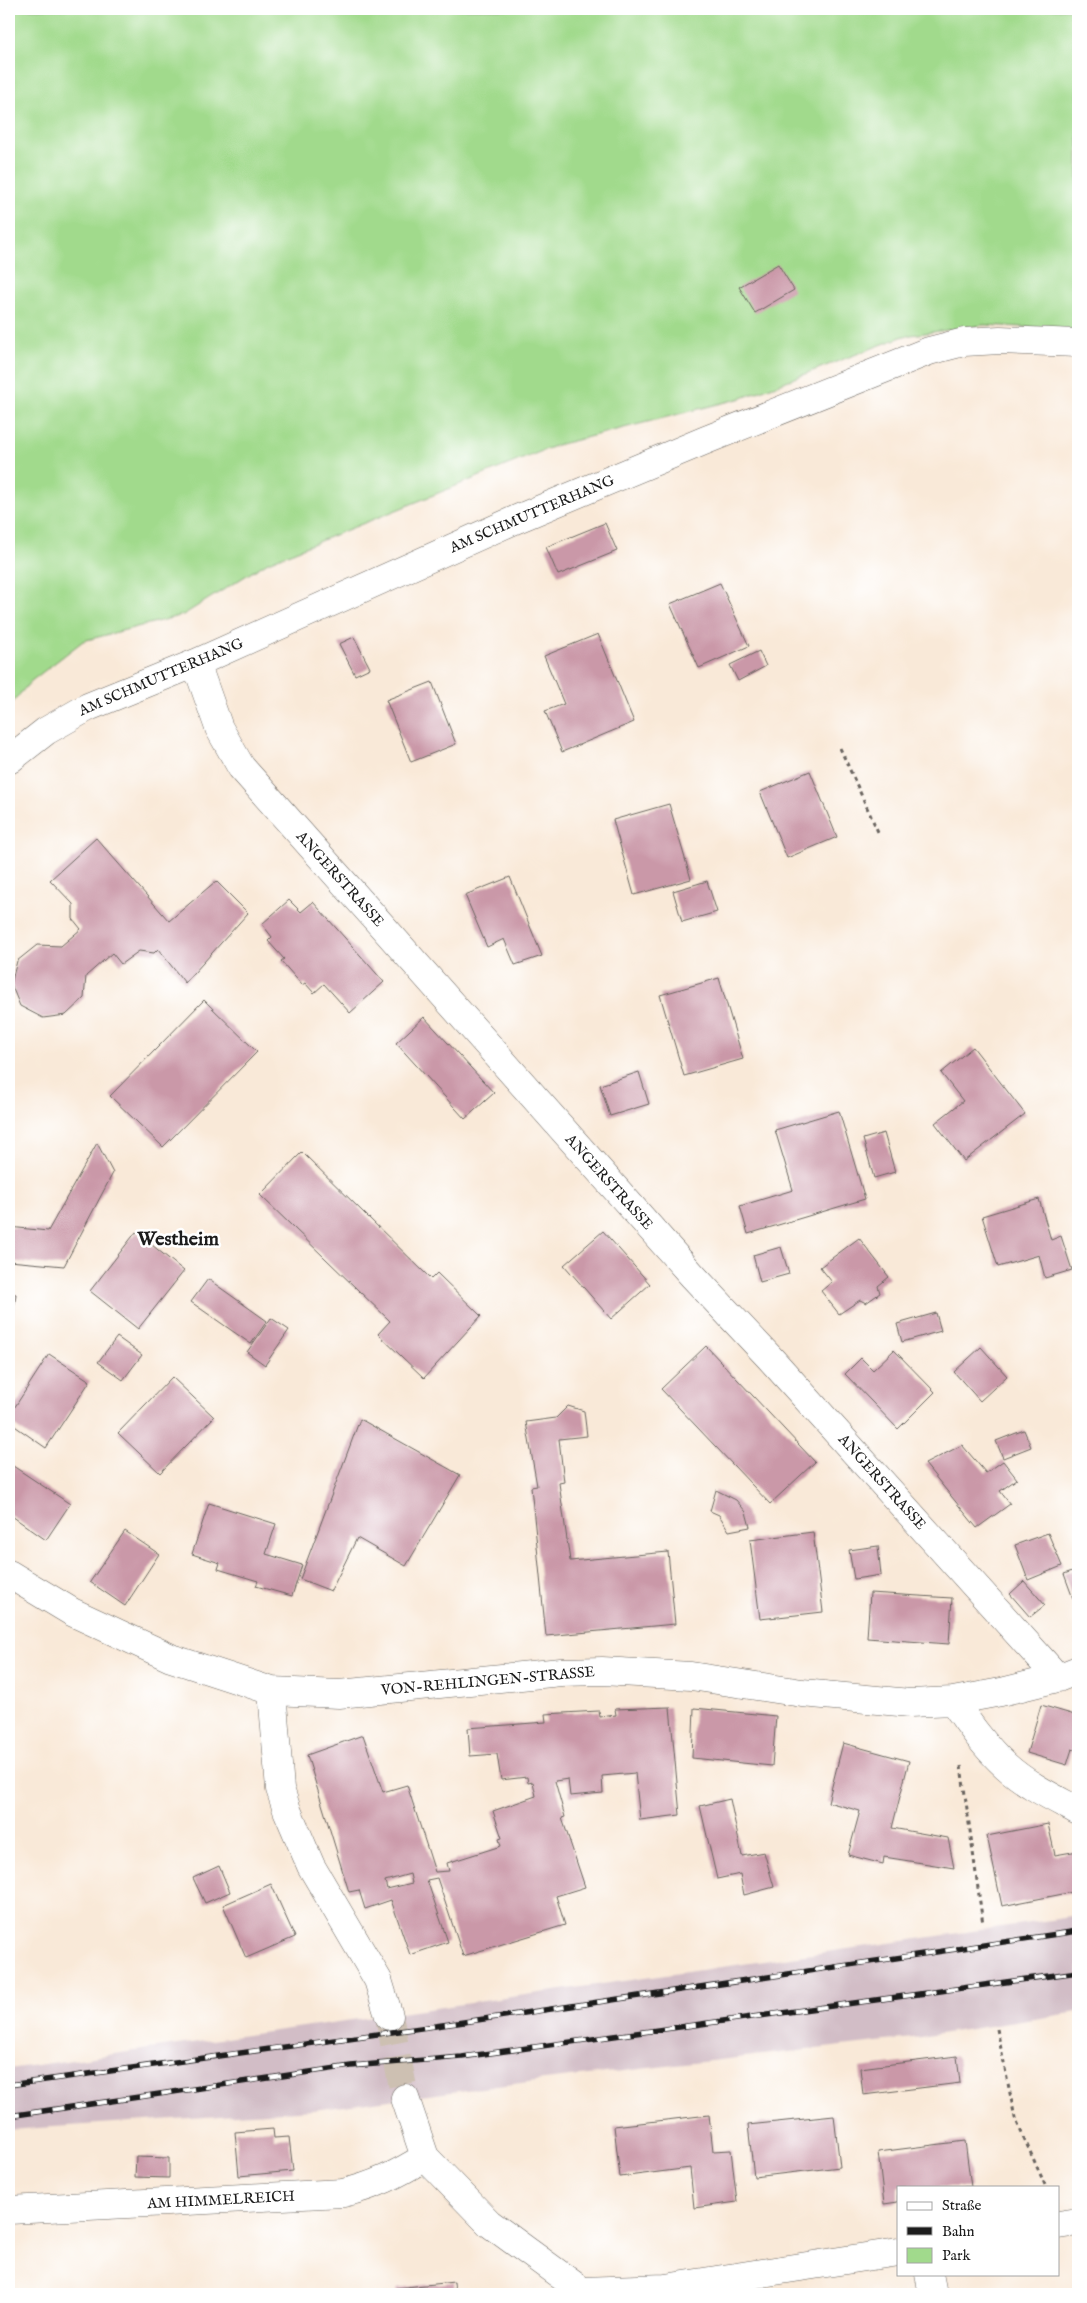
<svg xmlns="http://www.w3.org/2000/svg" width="1087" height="2303" font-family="'IM FELL English',serif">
  <rect width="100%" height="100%" fill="#fff"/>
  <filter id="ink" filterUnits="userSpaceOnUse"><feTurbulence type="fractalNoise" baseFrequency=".02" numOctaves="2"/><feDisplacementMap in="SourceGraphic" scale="10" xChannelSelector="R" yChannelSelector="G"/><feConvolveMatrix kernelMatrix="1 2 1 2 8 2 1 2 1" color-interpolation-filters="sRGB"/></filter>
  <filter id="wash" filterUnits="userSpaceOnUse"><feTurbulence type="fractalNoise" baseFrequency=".0096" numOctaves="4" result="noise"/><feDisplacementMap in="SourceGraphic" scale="20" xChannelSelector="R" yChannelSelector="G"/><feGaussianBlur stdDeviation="1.12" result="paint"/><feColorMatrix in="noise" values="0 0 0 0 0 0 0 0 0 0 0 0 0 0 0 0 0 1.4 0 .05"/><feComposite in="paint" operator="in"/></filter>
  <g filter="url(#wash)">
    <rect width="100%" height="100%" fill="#f9e9d8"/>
    <!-- industrial -->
    <path fill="#d2bdc6" d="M1078,1916V2012L921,2037L536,2081L313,2110L9,2130V2069Z"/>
    <!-- green -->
    <path fill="#a1da8c" stroke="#5e7b54" d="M9,9H1078V330L984,325L904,336L742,398L557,445L268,562L183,615L83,641L30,682L9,707Z"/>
    <g id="blocks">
      <!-- building -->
      <path fill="#ca98a8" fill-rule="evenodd" d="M778,264L794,290L755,313L739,287Z
        M605,523L617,551L558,575L546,547Z
        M720,583L749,646L699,668L670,604Z
        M598,634L634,722L562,752L545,711L564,704L544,656Z
        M354,637L370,668L355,675L339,644Z
        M759,651L766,666L738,681L730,665Z
        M432,682L456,744L411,762L386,700Z
        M810,771L837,837L787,858L760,792Z
        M669,804L691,879L634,895L613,820Z
        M96,838L169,921L216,881L248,913L185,983L158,949L154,953L139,951L121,964L112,953L86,976L84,998L66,1015L43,1018L20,1006L11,984L17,961L37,945L61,946L81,929L73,919V904L50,880Z
        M510,877L542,956L515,965L504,939L487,947L465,895Z
        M707,881L717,912L682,922L673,891Z
        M289,900L301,912L313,902L384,982L350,1013L324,984L314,993L305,983L302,985L281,961L284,959L268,941L272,937L262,924Z
        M719,978L743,1059L684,1076L660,995Z
        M204,1000L257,1052L163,1147L110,1096Z
        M424,1017L494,1093L465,1119L396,1043Z
        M973,1047L1025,1114L964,1161L935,1123L963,1101L941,1073Z
        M639,1072L649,1104L610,1116L600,1085Z
        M839,1111L865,1199L748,1234L740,1206L793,1190L775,1130Z
        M884,1133L895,1172L874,1178L863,1139Z
        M97,1143L113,1173L64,1266L9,1261V1227L48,1231Z
        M302,1152L431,1279L437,1273L481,1316L424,1378L378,1334L390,1321L260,1195Z
        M1039,1199L1051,1240L1061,1236L1072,1270L1045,1278L1039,1255L998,1267L982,1216Z
        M603,1231L650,1284L611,1319L564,1265Z
        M136,1232L184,1271L138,1329L90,1291Z
        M859,1238L889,1277L878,1286L880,1293L866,1303L860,1300L839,1314L821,1291L832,1282L820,1267Z
        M781,1247L789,1274L760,1282L753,1255Z
        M208,1279L267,1321L251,1344L191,1302Z
        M9,1293L16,1294L10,1339H9Z
        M936,1313L941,1331L902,1342L897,1324Z
        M271,1318L289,1330L265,1365L247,1352Z
        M117,1337L142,1355L123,1380L98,1362Z
        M706,1346L815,1462L770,1504L661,1389Z
        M981,1347L1007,1376L980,1401L954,1372Z
        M894,1350L935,1392L898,1429L845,1374L861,1358L873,1370Z
        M49,1354L90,1381L46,1448L9,1422V1416Z
        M172,1377L214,1417L160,1473L118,1433Z
        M568,1406L584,1411L587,1436L559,1439L564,1482L559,1483L570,1561L668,1552L675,1624L546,1636L531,1487L537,1486L526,1422L556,1418Z
        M360,1419L460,1475L406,1566L357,1538L331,1591L300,1579Z
        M1024,1430L1031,1447L1003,1458L996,1441Z
        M962,1445L986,1473L1003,1461L1017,1479L1000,1491L1010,1504L977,1528L925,1464Z
        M13,1466L70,1504L46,1540L9,1514V1473Z
        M716,1490L736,1500L746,1512L750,1527L729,1531L719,1515L710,1511Z
        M209,1503L276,1524L266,1554L302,1565L292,1596L256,1586L258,1581L218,1569L220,1563L192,1554Z
        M125,1531L159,1554L125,1606L90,1582Z
        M813,1532L823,1612L760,1619L750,1540Z
        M1048,1533L1062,1566L1028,1580L1015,1545Z
        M878,1546L881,1575L854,1579L849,1550Z
        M1078,1569V1612L1064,1574Z
        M1024,1581L1045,1605L1030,1617L1010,1594Z
        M870,1593L952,1598L949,1644L867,1638Z
        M1041,1705L1078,1716V1751L1072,1749L1067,1765L1027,1753Z
        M670,1707L680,1815L640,1820L635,1773L602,1776L603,1793L570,1796L568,1779L555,1781L565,1817L562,1818L585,1887L556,1896L565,1925L463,1956L437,1878L427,1880L448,1942L410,1955L391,1900L365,1909L359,1890L349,1892L307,1755L363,1735L383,1792L407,1785L435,1872L449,1871L447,1863L501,1846L499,1839L502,1838L493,1811L536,1796L533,1782L528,1783L527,1777L501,1780L497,1754L470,1756L468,1728L546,1722L545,1714L599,1711L600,1717L616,1715L615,1709ZM410,1874L412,1883L387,1889L385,1881Z
        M694,1708L776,1716L772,1766L692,1758Z
        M843,1743L909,1761L892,1828L948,1838L954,1868L884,1857L883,1864L848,1855L860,1811L828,1802Z
        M730,1799L742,1856L764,1852L774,1887L744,1895L740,1874L717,1879L700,1806Z
        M1048,1824L1055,1855L1078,1851V1891L1002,1906L987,1836Z
        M219,1866L230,1892L205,1903L193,1878Z
        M271,1884L295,1937L246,1958L223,1905Z
        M957,2056L960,2083L863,2095L860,2068Z
        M709,2115L713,2151L731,2150L737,2202L694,2208L690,2168L620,2177L614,2126Z
        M834,2116L840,2167L754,2177L748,2125Z
        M273,2129L274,2138L289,2137L293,2171L239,2176L235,2132Z
        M965,2141L971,2187H898V2202L884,2204L878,2152Z
        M136,2157L169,2158V2178L135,2177Z
        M454,2282L455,2294H397L396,2288Z"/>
    </g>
  </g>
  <g filter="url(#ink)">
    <use href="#blocks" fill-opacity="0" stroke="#69645e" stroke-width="1"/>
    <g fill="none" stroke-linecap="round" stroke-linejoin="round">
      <!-- minor-tunnel -->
      <path stroke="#cdc0b2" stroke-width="28" stroke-dasharray="28 14" stroke-linecap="butt" d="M389,2016L405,2098"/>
      <!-- minor casing -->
      <g stroke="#69645e" stroke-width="29">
        <path id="minor" d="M196,663L219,728L241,767L693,1276L770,1358L1058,1678
          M9,760L46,731L88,707L196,663L517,519L706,440L929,351L964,342L1000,340L1078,343
          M9,1574L72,1612L171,1658L272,1691L339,1694L561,1672L602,1671L691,1676L802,1693L910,1703L953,1701L1001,1692L1058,1678L1078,1670
          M272,1691L280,1789L287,1810L311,1866L378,1980L389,2016
          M953,1701C969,1724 985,1747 1006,1766C1027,1785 1054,1798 1078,1811
          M405,2098L425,2157L489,2223L582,2291L665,2288L898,2252
          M9,2210L343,2193C374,2186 398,2174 425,2157
          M1058,2225L1078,2222
          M929,2274L933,2294"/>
      </g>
      <!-- path -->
      <path stroke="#69645e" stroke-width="3" stroke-dasharray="4 4" stroke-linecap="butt" d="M840,748L879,834
        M961,1766L983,1924
        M997,2029L1015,2118L1046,2187
        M10,2294V2240"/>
      <!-- minor -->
      <use href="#minor" stroke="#fff" stroke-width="28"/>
      <!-- rail casing -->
      <g stroke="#1c1c1c" stroke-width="5.5">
        <path id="rail" d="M9,2085L457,2023L1078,1931
          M9,2116L351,2066L462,2057L1078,1972"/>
      </g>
      <!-- rail -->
      <use href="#rail" stroke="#fff" stroke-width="4" stroke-dasharray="11" stroke-linecap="butt"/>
    </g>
  </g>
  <g text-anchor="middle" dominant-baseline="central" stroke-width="5" stroke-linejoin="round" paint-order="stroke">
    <!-- street labels -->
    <g font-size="15" fill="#1c1c1c" stroke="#fff">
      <text transform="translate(532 514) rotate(-23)">AM SCHMUTTERHANG</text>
      <text transform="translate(161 677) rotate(-23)">AM SCHMUTTERHANG</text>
      <text transform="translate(340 879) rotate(48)">ANGERSTRASSE</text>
      <text transform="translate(609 1182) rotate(48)">ANGERSTRASSE</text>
      <text transform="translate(882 1482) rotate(48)">ANGERSTRASSE</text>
      <text transform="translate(488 1681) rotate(-5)">VON-REHLINGEN-STRASSE</text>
      <text transform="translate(221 2200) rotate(-3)">AM HIMMELREICH</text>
    </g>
    <!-- district labels -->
    <g font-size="20" font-weight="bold" fill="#1c1c1c" stroke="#fff">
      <text x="178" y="1239">Westheim</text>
    </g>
  </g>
  <!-- margin -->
  <rect width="1087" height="2303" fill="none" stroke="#fff" stroke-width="30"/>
  <!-- legend -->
  <rect x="897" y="2186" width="162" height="90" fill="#ffffff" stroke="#a4a4a4"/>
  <rect x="907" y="2202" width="25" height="8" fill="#ffffff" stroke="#a4a4a4"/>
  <text x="942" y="2210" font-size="15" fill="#1c1c1c">Straße</text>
  <rect x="907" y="2227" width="25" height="8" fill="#1c1c1c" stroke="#a4a4a4"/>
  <text x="942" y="2236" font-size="15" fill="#1c1c1c">Bahn</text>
  <rect x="907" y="2248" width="25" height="15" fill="#a1da8c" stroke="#a4a4a4"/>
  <text x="942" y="2260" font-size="15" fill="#1c1c1c">Park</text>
</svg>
